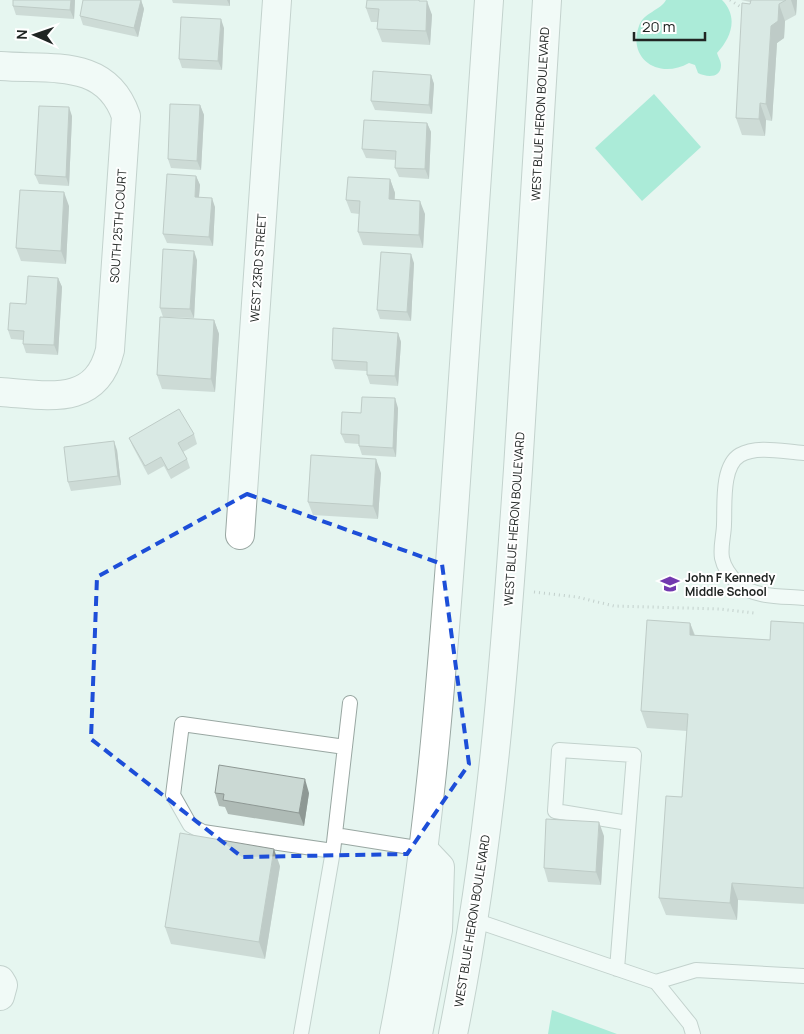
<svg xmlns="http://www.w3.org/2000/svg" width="804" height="1034" font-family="Manrope,sans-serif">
  <rect width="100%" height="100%" fill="#e6f5f0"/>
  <!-- water -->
  <path fill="#65ddbb" d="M666,0H722C739,17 731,38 717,53C718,57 721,61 721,65C721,79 706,77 698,73L695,65L689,63C659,80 627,59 639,26C644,12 660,11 666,0Z
    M654,94L701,147L642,201L595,148Z
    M552,1010L617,1034H548Z"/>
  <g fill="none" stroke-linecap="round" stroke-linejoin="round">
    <!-- lane casing -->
    <g stroke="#99a7a2" stroke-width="16">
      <path id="lane" d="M804,453C785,452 757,445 740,455C721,466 725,506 724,524C724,535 720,547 722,558C724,568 731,577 738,584C756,598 782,596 804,598
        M335,835L423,849
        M333,851L203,832L190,825L173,795L182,724L345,747
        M474,920L656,982L690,1024L693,1034
        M617,969L634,755L559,750L555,811L628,823
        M656,982L696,970L804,976
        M301,1034L333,851L350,703"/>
    </g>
    <!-- street casing -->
    <g stroke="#99a7a2" stroke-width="30">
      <path id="street" d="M0,66C51,70 106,58 126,116L110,350C96,408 46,395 0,392
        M240,535L277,0
        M0,980L3,985L0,996"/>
    </g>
    <!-- primary casing -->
    <g stroke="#99a7a2" stroke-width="30">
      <path id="primary" d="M394,1034C428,862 441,686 454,510C466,340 477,170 489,0
        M418,1034L438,930L440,867L423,849
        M453,1034C491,845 505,661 518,469C528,313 537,156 547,0"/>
    </g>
    <!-- path -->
    <path stroke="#98a39f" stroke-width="3" stroke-dasharray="1 4" stroke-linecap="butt" d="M730,0L744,9
      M534,592L577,597L614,606L720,609L754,613"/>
    <!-- lane -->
    <use href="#lane" stroke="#fff" stroke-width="14"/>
    <!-- street -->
    <use href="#street" stroke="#fff" stroke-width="28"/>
    <!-- primary -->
    <use href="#primary" stroke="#fff" stroke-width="28"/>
  </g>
  <!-- wall -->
  <path fill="#afbbb6" d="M13,0H75L74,19L16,15L13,6Z
    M141,0L144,9L138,37L83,25L80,16Z
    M172,0H230V6L173,3Z
    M741,0H797L796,15L785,21L784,38L777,43L772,121L766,120L765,136L742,135L736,118L750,2Z
    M425,1L432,15L430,45L382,42L377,29L378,22H371L366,8Z
    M224,28L222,70L182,68L179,59Z
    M431,75L434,84L432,114L375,110L371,101Z
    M200,105L204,115L201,170L171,168L168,159Z
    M72,116L69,186L39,184L35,175Z
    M427,123L431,132L429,179L399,177L395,168L396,160L366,158L362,149Z
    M196,176L200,185L199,197L215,207L213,246L167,243L163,234Z
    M390,179L395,193L394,200L425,214L423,248L363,245L358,232L359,214L351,213L346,200Z
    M69,206L66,264L21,261L16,248Z
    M197,260L194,318L163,317L160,308Z
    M414,263L411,321L380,319L377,310Z
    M58,278L62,287L58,355L26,353L23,344V340L11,339L8,330L26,304Z
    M214,320L219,334L215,392L162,389L157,375Z
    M398,333L401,342L398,386L370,384L367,375V371L335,369L332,360Z
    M398,408L396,457L362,455L359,446V444L345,443L341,434L361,413Z
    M194,434L197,444L183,452L187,459L190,468L171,479L164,466L148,475L133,447L129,438Z
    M117,450L121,485L71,491L68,482Z
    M381,473L378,519L313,515L308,502Z
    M690,623L695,635L770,640L804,623V904L738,900L737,920L666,915L659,898L682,797L687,731L647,728L641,711Z
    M215,793H309L304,826L228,814L225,807L219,806Z
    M604,836L601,885L548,882L544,868Z
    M280,866L265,959L171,944L165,927Z"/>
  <!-- shaded-wall -->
  <path fill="#8e9894" d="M71,0H75L74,19L70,10Z
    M141,0L144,9L138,37L134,28Z
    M227,0H230V6Z
    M791,0H797L796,15Z
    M427,1L432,15L430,45L426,31Z
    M779,4L785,21L784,38L777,43L772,121L766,104L771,26Z
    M221,19L224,28L222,70L218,61Z
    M431,75L434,84L432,114L429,105Z
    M760,103L766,120L765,136L759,119Z
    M200,105L204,115L201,170L197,161Z
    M69,107L72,116L69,186L66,177Z
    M427,123L431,132L429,179L425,169Z
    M196,176L200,185L198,206L195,197Z
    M390,179L395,193L394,212L389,199Z
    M64,192L69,206L66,264L61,251Z
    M212,198L215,207L213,246L209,237Z
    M420,201L425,214L423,248L419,235Z
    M194,251L197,260L194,318L190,309Z
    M411,254L414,263L411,321L407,312Z
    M58,278L62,287L58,355L54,345Z
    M214,320L219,334L215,392L211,379Z
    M398,333L401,342L398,386L395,376Z
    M395,398L398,408L396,457L393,448Z
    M114,441L117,450L121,485L118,476Z
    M376,459L381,473L378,519L373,506Z
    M690,623L696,640L690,635Z
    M305,779L309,793L304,826L299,813Z
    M599,822L604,836L601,885L596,872Z
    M274,849L280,866L265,959L259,942Z
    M732,883L738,900L737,920L730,903Z"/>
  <!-- building -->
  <path fill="#cbd9d4" stroke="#8e9894" d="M13,0H71L70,10L13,6Z
    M83,0H141L134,28L80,16Z
    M367,0H419V1H427L426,31L377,29L379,9L366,8Z
    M751,0H786L779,4L778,21L771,26L766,104L760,103L759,119L736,118L742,3L750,4Z
    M181,17L221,19L218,61L179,59Z
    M373,71L431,75L429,105L371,101Z
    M170,104L200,105L197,161L168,159Z
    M39,106L69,107L66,177L35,175Z
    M364,120L427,123L425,169L395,168L396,151L362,149Z
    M167,174L196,176L195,197L212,198L209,237L163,234Z
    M348,177L390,179L389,199L420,201L419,235L358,232L360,201L346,200Z
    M20,190L64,192L61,251L16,248Z
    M163,249L194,251L190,309L160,308Z
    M381,252L411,254L407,312L377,310Z
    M28,276L58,278L54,345L23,344L24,331L8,330L10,303L26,304Z
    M160,317L214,320L211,379L157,375Z
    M333,328L398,333L395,376L367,375V362L332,360Z
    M362,397L395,398L393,448L359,446V435L341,434L342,412L361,413Z
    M179,409L194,434L178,443L187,459L168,470L161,457L145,466L129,438Z
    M114,441L118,476L68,482L64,447Z
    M311,455L376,459L373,506L308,502Z
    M647,620L690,623V635L770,640L771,621L804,623V888L732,883L730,903L659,898L666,796L682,797L688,714L641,711Z
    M219,765L305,779L299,813L223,800L224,794L215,793Z
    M546,819L599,822L596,872L544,868Z
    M180,833L274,849L259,942L165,927Z"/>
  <!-- marked area -->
  <path d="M0 0H804V1034H0ZM247,494L442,564L469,764L407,854L242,857L91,739L97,577Z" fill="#e6f5f0" fill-opacity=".55" fill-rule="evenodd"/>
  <path fill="none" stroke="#1d4ed8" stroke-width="4" stroke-dasharray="10 6" stroke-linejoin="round" d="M247,494L442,564L469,764L407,854L242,857L91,739L97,577Z"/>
  <!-- icons -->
  <defs>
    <g id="school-bare" transform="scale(1.5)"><path d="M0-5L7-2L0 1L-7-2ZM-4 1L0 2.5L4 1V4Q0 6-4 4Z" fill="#7239af" stroke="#fff" stroke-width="2.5" paint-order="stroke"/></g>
  </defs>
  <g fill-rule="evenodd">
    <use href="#school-bare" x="670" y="584"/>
  </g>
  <g text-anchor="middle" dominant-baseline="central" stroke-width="4" stroke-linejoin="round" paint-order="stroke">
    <!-- street labels -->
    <g font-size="12" fill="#202523" stroke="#fff">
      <text transform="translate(540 114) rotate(-87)">WEST BLUE HERON BOULEVARD</text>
      <text transform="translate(118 226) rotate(-86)">SOUTH 25TH COURT</text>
      <text transform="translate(258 268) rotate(-86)">WEST 23RD STREET</text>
      <text transform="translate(514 519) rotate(-86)">WEST BLUE HERON BOULEVARD</text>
      <text transform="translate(472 921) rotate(-81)">WEST BLUE HERON BOULEVARD</text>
    </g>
    <!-- poi labels -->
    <g font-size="12" font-weight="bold" fill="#202523" stroke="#fff" text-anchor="start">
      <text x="685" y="577">John F Kennedy<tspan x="685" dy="14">Middle School</tspan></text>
    </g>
  </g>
  <!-- north arrow -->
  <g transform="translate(35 35) rotate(272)" stroke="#ffffff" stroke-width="4" paint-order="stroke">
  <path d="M0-4L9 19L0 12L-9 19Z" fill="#202523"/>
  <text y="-8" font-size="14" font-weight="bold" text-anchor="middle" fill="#202523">N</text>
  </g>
  <!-- scale -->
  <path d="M634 32v8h71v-8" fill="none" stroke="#202523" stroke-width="2.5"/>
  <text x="642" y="32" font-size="15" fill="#202523" stroke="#ffffff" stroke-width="4" paint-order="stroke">20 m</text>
</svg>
